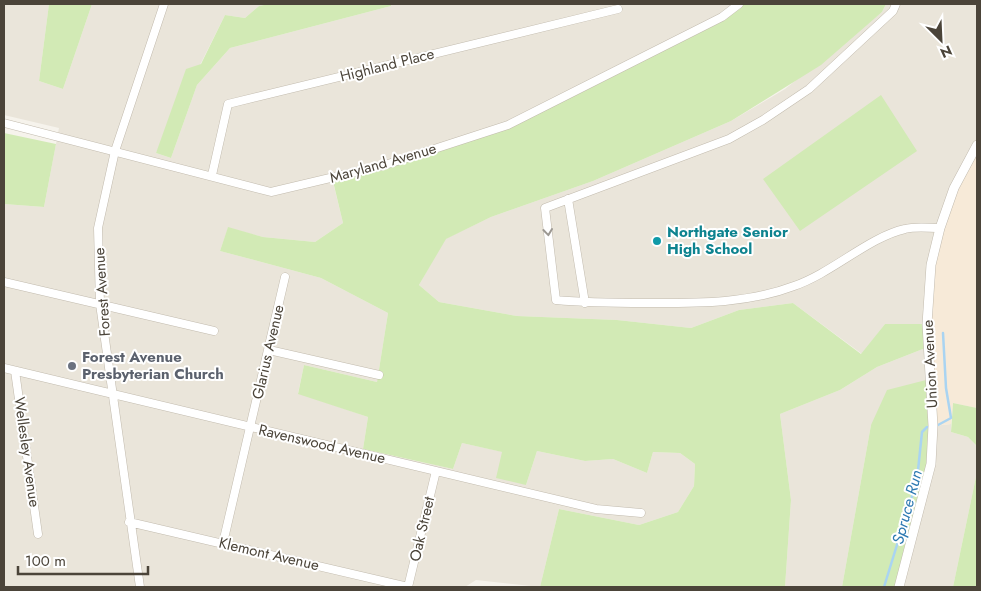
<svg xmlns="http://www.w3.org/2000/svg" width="981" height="591" font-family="Jost,sans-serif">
  <rect width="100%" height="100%" fill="#f6f3ec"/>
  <!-- residential -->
  <path fill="#eae5da" d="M4,4H49L39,81L63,89L92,4H269L259,6L245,18L225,15L156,153L171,158L197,85L230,48L391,6V4H744L740,9L508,125L332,178L343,223L315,242L263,237L228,228L220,251L321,278L388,313L377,382L304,365L298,393L368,417L363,449L453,469L462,443L503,452L526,485L537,451L585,461L613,459L647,473L653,452L680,453L695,464L694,486L678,512L639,525L559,509L540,587L476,580L465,587H4V204L44,207L59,128L4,115Z
    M886,4H977V145L927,324H885L862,354L793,303L739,310L691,328L617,320L517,316L439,302L419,285L445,239L491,217L593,181L731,121L785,89L882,12Z
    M928,347L930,379L871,425L842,587H785L791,500L780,414L840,390L877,367Z
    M951,424V432L968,437L977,446V472L953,587H899L933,426Z"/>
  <!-- commercial -->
  <path fill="#f7ead8" d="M977,145V408L953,403L951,424L933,426L927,324L940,228Z"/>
  <!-- green -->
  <path fill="#d2eab5" d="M49,4H92L63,89L39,81Z
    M269,4H391V6L230,48L197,85L171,158L156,153L186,69L201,64L225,15L245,18L259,6Z
    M744,4H886L882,12L821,65L731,121L593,181L491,217L446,239L419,285L439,302L517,316L617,320L691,328L739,310L793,303L861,354L885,324H927L928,347L877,367L840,390L780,414L791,500L785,587H540L559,509L639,525L678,512L694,486L695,464L680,453L653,452L647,473L613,459L585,461L537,451L526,485L496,478L502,452L462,443L453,469L363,449L368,417L298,394L304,365L377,382L388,313L321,278L220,251L228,227L263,237L315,242L343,223L332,177L508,125L740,9Z
    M881,95L917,151L800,231L763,179Z
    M4,133L56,144L44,207L4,204Z
    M930,379L931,464L899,587H842L871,425L887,390Z
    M953,403L977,408V446L968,437L951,432Z
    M977,472V587H953Z"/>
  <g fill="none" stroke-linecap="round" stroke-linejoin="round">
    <!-- stream -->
    <path stroke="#a9d4f2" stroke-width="2.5" d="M938,425L951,418L946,388L943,333
      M884,587L917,480L922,432L927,427"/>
    <!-- minor casing -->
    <g stroke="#c2bbae" stroke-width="9">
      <path id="minor" d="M896,4L893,11L809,89L763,120L729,139L545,208L556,300C587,303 617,303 647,303C696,303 747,304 794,286C832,273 869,237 905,229C916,226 929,228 940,228
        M4,123L271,192L385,165L508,125L722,17L739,4
        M212,175L228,104L618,9
        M568,199L585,303
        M4,282L214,331
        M269,350L379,375
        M4,368L596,509L641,513
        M15,371L38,534
        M129,522L408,587L436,471
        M223,543L285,277
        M140,587L100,304L98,228L115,151L164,4"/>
    </g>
    <!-- tertiary casing -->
    <g stroke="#c2bbae" stroke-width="10">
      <path id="tertiary" d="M899,587L931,464L933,426L927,324L931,265L940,228L954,188L977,145"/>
    </g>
    <!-- minor -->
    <use href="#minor" stroke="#fff" stroke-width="8"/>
    <!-- tertiary -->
    <use href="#tertiary" stroke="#fff" stroke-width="9"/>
  </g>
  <!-- one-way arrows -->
  <defs><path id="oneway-chevron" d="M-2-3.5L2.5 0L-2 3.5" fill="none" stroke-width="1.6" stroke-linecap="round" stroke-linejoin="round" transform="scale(1.25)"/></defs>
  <use stroke="#9c9892" href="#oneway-chevron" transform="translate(548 232) rotate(83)"/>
  <!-- markers -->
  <circle fill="#0f9aa8" stroke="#fff" stroke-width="2" cx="657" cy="241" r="5"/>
  <circle fill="#6b7280" stroke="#fff" stroke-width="2" cx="72" cy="366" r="5"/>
  <g text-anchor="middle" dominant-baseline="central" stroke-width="4" stroke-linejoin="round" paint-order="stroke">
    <!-- street labels -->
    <g font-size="15" fill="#4b4439" stroke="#fff">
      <text transform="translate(387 65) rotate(-14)">Highland Place</text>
      <text transform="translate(383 163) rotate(-16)">Maryland Avenue</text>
      <text transform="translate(102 292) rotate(-94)">Forest Avenue</text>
      <text transform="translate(268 352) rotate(-77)">Glarius Avenue</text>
      <text transform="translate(930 364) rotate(-93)">Union Avenue</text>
      <text transform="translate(322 444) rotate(13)">Ravenswood Avenue</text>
      <text transform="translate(27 452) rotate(82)">Wellesley Avenue</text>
      <text transform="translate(422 529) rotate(-77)">Oak Street</text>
      <text transform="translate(269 554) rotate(13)">Klemont Avenue</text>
    </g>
    <!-- culture labels -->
    <g font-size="15" font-weight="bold" fill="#0d838f" stroke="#fff" text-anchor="start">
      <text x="667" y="232">Northgate Senior<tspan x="667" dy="17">High School</tspan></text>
    </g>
    <!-- worship labels -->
    <g font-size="15" font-weight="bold" fill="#5b616d" stroke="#fff" text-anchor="start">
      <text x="82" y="357">Forest Avenue<tspan x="82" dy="17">Presbyterian Church</tspan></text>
    </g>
    <!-- water labels -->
    <g font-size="16" font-style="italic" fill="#2e7ab2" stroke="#fff">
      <text transform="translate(907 507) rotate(-75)">Spruce Run</text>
    </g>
  </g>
  <!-- border -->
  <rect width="981" height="591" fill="none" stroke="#4b4439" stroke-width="10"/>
  <!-- north arrow -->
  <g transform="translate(941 40) rotate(156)" stroke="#ffffff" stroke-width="4" paint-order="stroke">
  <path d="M0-4L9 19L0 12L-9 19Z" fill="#4b4439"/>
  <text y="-8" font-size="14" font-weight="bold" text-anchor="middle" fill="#4b4439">N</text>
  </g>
  <!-- scale -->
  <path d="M18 566v8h130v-8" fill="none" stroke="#4b4439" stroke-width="2.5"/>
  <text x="25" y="566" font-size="15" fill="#4b4439" stroke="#ffffff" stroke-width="4" paint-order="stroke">100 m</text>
</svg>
